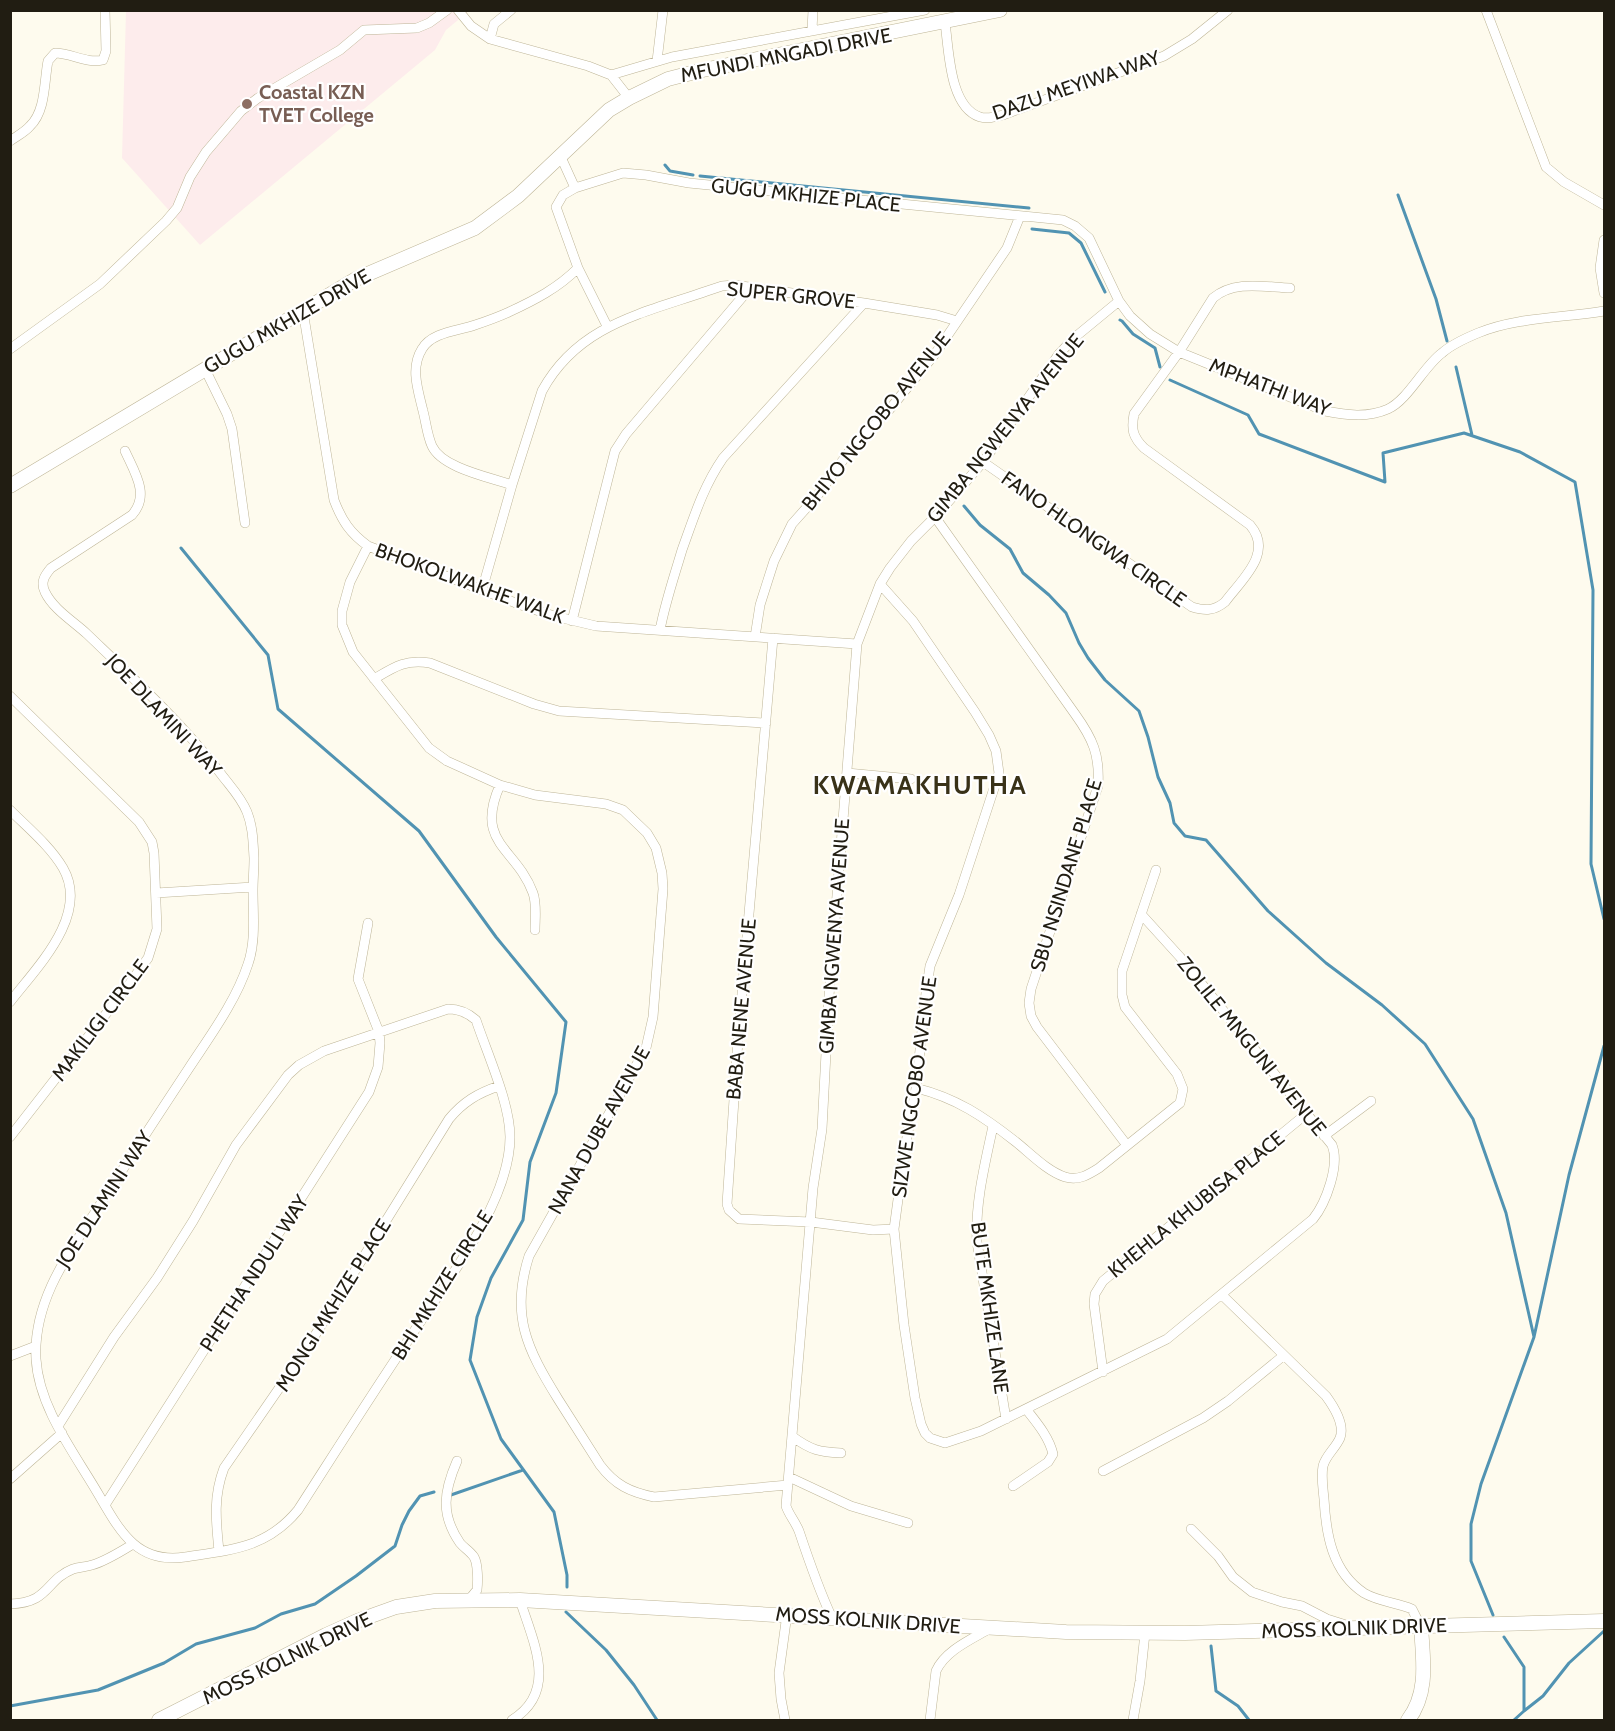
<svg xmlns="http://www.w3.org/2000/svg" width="1615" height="1731" font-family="Cabin,sans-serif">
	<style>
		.education { fill: #fdecec }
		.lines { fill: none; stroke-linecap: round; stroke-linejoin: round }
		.stream { stroke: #5193b2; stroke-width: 3 }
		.street-casing { stroke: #beb597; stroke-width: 10 }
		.secondary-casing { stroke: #beb597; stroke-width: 15 }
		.street { stroke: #fff; stroke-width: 9 }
		.secondary { stroke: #fff; stroke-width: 14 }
		.education-dot { fill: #8d6e63; stroke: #fff; stroke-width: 2 }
		.labels { text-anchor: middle; stroke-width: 4.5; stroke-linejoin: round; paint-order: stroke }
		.street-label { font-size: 20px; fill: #211d12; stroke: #fff }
		.education-label { font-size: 20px; font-weight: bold; fill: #785e54; stroke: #fff; text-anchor: start }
		.district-label { font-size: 26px; font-weight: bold; letter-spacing: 1.5px; fill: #393218; stroke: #fff }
	</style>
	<rect width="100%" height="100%" fill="#fefbee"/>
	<!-- education -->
	<path class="education" d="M126 11H469L446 30 435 50 200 245 122 158Z"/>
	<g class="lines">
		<!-- stream -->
		<path class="stream" d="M665 165 670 171 693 175
			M700 176 1029 208
			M1398 195 1436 299 1447 341
			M1032 229 1069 233 1081 243 1105 292
			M1120 320 1122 321 1133 334 1155 348 1160 367
			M1456 367 1472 435
			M1170 380 1248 415 1259 434 1385 482 1383 453 1464 433 1520 452 1575 482 1593 590 1591 864 1604 919
			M964 506 980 525 1010 549 1023 573 1049 595 1066 613 1079 643 1088 658 1105 680 1139 711 1148 737 1158 777 1170 803 1174 823 1185 836 1206 840 1268 911 1326 963 1382 1005 1425 1044 1473 1119 1506 1213 1534 1337
			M181 548 268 655 278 709 419 831 496 937 566 1022 556 1093 530 1162 523 1220 491 1278 477 1317 470 1360 501 1439 554 1512 567 1575V1587
			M448 1496 523 1470
			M566 1612 606 1650 634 1685 657 1720
			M1493 1615 1471 1561V1524L1481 1484 1534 1337 1569 1175 1604 1046
			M1504 1637 1524 1667V1711L1514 1720
			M1211 1646 1216 1691 1238 1706 1249 1720
			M10 1706 98 1690 164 1663 196 1644 255 1628 281 1614 315 1604 356 1576 395 1546 402 1525 409 1511 420 1496 434 1492
			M1524 1711 1543 1696 1569 1663 1604 1631"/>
		<!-- street casing -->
		<g class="street-casing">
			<path id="street" d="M458 10 471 26 490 39 588 66 611 75 629 98
				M1486 10 1546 167 1564 182 1604 205
				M945 23C949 49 949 107 980 117 987 119 995 117 1003 115L1164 56 1192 39 1228 10
				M812 30 813 10
				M490 39 494 24 511 10
				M657 61 663 10
				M611 75 672 57 925 10
				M10 141C17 136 25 132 30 126 46 111 44 81 48 61L55 53C71 53 87 64 103 60L106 51 105 10
				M560 155 575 188
				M1604 240 1600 268 1604 293
				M303 311 334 500C342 521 350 533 368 546L521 605 554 616 596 626 857 644
				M607 326 578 268 556 207 563 195 575 188 623 173 646 175 689 183 1063 220 1075 226 1089 238 1119 301 1130 316 1150 334 1179 352 1325 411C1346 415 1368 418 1388 409 1408 400 1424 366 1442 353 1452 344 1466 338 1478 333 1517 317 1563 318 1604 311
				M10 349 100 284 166 221 177 208 190 177 206 152 241 111 258 98 340 50 364 30 417 28 429 23 447 10
				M205 369 227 414 232 429 245 523
				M983 462 1192 607C1205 611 1214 611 1225 602 1242 579 1274 553 1250 525L1144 448C1133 437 1131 430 1134 414L1179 352 1213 298C1234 280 1264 287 1290 288
				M512 485C489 477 442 468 432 446 427 435 426 422 423 411 418 390 410 368 422 349 432 332 458 331 475 325 487 321 498 317 509 312 535 300 558 288 578 268
				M935 517 1075 714C1093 739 1100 755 1098 786L1031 989 1029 1003 1031 1016 1037 1027 1126 1144
				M368 546 350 582 342 611V625L353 652 429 748 447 761 500 785 535 795 606 804 623 810 647 833 656 848 662 873 663 889 653 1017 646 1048 529 1256C510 1315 527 1349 558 1399 572 1421 586 1443 600 1465 615 1485 630 1492 654 1497L788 1485
				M880 584 913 621 975 712 989 735 996 751 999 773 959 895 930 966 926 993 916 1088 905 1148 894 1229 904 1325 915 1398 921 1424 925 1433 930 1438 945 1443 981 1431 1167 1339 1313 1219C1326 1203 1340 1165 1332 1145L1180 957 1141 914
				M482 590 512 485 542 391C578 325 641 314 707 291L722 286 734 285 864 303 937 315 957 321
				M572 621 615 451 626 434 750 288
				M660 630C665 603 674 577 682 550 694 517 703 487 723 458L864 303
				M755 637 760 605 774 561 792 524 817 496 851 449 889 410 935 354 1007 248 1020 216
				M773 638 738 1040 727 1204 729 1210 739 1219 811 1222 873 1230 894 1229
				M374 679C394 667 405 659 430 663L534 704 559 711 766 723
				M10 696 139 822 152 842 154 853 157 929 148 958 130 983 10 1137
				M847 773 911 779
				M500 785C474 844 516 847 533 893 537 904 535 918 535 930
				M10 810C28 828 50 846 63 868 90 915 37 967 10 1002
				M156 893 253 887
				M916 1088C956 1098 983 1116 1016 1142 1031 1154 1047 1171 1065 1177 1078 1181 1088 1175 1099 1168L1180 1103 1183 1089 1177 1074 1125 1007 1122 995V971L1156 870
				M993 1126C985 1164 975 1202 977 1242L1006 1419
				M1324 1136 1371 1101
				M1222 1295 1326 1396C1334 1407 1345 1425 1340 1438 1335 1449 1326 1455 1323 1466 1321 1477 1323 1488 1324 1499 1326 1534 1332 1572 1364 1593 1379 1602 1396 1602 1412 1609L1421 1627
				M10 1356 36 1346
				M1103 1372 1094 1304 1095 1294 1103 1281 1306 1114
				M58 1426 114 1337 157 1278 193 1221 236 1145 288 1075 299 1065 324 1051 448 1009C459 1009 467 1012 476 1020 487 1053 510 1103 510 1137 510 1204 442 1287 407 1342 370 1397 334 1454 298 1510 267 1548 231 1550 185 1557 138 1564 121 1533 100 1497 76 1455 39 1409 36 1359 33 1301 68 1254 98 1208 128 1161 158 1115 189 1068 210 1036 236 1001 248 964 256 941 253 915 253 891 253 880 254 869 254 858 253 842 253 827 247 812 241 797 230 786 221 774 182 723 133 678 87 634 73 621 53 609 45 592 40 582 45 575 51 568L132 515C150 495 135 473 125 451
				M793 1437C811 1450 819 1452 841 1453
				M457 1461C444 1491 440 1514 460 1543 464 1548 470 1551 474 1557 478 1564 478 1581 477 1590L468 1601
				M1103 1471 1203 1418 1228 1401 1283 1356
				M789 1477 851 1506 908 1523
				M10 1479 62 1433
				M1013 1486 1048 1462 1053 1454C1049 1437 1037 1423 1026 1409
				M105 1505 369 1092 378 1067 380 1043 379 1032 358 979 368 923
				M1191 1529 1218 1556 1233 1577 1252 1592 1282 1602 1302 1606 1327 1619 1346 1625
				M219 1551C216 1521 213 1497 224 1468L309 1345 449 1119C463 1102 478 1093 499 1086
				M10 1604C50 1603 45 1580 73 1569 79 1567 86 1567 92 1565 106 1561 120 1552 133 1544
				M832 1618C819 1590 809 1561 799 1531 795 1521 789 1515 786 1506L813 1188 822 1129 829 996 857 644 880 584 890 568 911 541 935 517 983 462 1059 354 1074 338 1119 301
				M512 1720C559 1691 533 1642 520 1600
				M785 1720 781 1699 779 1673 787 1614
				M930 1720 936 1671C945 1651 970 1640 989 1629
				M1133 1720 1140 1681 1145 1633"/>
		</g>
		<!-- secondary casing -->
		<g class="secondary-casing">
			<path id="secondary" d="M10 486 356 279 475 228 518 196 609 110 629 98 668 79 703 70 1000 10
				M159 1720 326 1635 357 1621 396 1607 435 1601 520 1600 1066 1632 1185 1633 1604 1621
				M1408 1720C1429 1693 1423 1659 1421 1627"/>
		</g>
		<!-- street -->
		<use href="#street" class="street"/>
		<!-- secondary -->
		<use href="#secondary" class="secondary"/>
	</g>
	<!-- markers -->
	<circle class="education-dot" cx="247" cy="104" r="6"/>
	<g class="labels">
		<!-- street labels -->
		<g class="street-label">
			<text transform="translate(786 55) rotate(-11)" y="7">MFUNDI MNGADI DRIVE</text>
			<text transform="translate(1076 85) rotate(-19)" y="7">DAZU MEYIWA WAY</text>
			<text transform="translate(806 195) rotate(6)" y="7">GUGU MKHIZE PLACE</text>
			<text transform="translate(791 295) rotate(6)" y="7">SUPER GROVE</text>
			<text transform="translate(287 321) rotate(-30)" y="7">GUGU MKHIZE DRIVE</text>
			<text transform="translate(1270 387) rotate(21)" y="7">MPHATHI WAY</text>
			<text transform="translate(876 421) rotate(-51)" y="7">BHIYO NGCOBO AVENUE</text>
			<text transform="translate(1005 428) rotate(-51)" y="7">GIMBA NGWENYA AVENUE</text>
			<text transform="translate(1094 539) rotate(35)" y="7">FANO HLONGWA CIRCLE</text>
			<text transform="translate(470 583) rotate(20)" y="7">BHOKOLWAKHE WALK</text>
			<text transform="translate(164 715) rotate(47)" y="7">JOE DLAMINI WAY</text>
			<text transform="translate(1066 875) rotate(-73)" y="7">SBU NSINDANE PLACE</text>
			<text transform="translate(834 936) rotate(-86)" y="7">GIMBA NGWENYA AVENUE</text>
			<text transform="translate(741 1009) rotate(-85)" y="7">BABA NENE AVENUE</text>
			<text transform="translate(100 1020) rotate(-53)" y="7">MAKILIGI CIRCLE</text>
			<text transform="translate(1252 1046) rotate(51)" y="7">ZOLILE MNGUNI AVENUE</text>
			<text transform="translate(914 1087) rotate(-82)" y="7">SIZWE NGCOBO AVENUE</text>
			<text transform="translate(599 1130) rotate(-61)" y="7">NANA DUBE AVENUE</text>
			<text transform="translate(104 1199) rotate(-57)" y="7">JOE DLAMINI WAY</text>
			<text transform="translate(1196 1204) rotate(-39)" y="7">KHEHLA KHUBISA PLACE</text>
			<text transform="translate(254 1273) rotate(-57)" y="7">PHETHA NDULI WAY</text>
			<text transform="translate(442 1285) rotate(-58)" y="7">BHI MKHIZE CIRCLE</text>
			<text transform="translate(333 1305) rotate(-58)" y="7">MONGI MKHIZE PLACE</text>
			<text transform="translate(990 1308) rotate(82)" y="7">BUTE MKHIZE LANE</text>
			<text transform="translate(868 1620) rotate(4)" y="7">MOSS KOLNIK DRIVE</text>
			<text transform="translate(1354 1628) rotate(-2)" y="7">MOSS KOLNIK DRIVE</text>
			<text transform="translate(287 1658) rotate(-26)" y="7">MOSS KOLNIK DRIVE</text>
		</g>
		<!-- education labels -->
		<g class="education-label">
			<text x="259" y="99">Coastal KZN<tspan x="259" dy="23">TVET College</tspan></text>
		</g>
		<!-- district labels -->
		<g class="district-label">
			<text x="920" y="794">KWAMAKHUTHA</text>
		</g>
	</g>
	<!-- border -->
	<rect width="1615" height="1731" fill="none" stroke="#211d12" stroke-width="24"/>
</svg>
